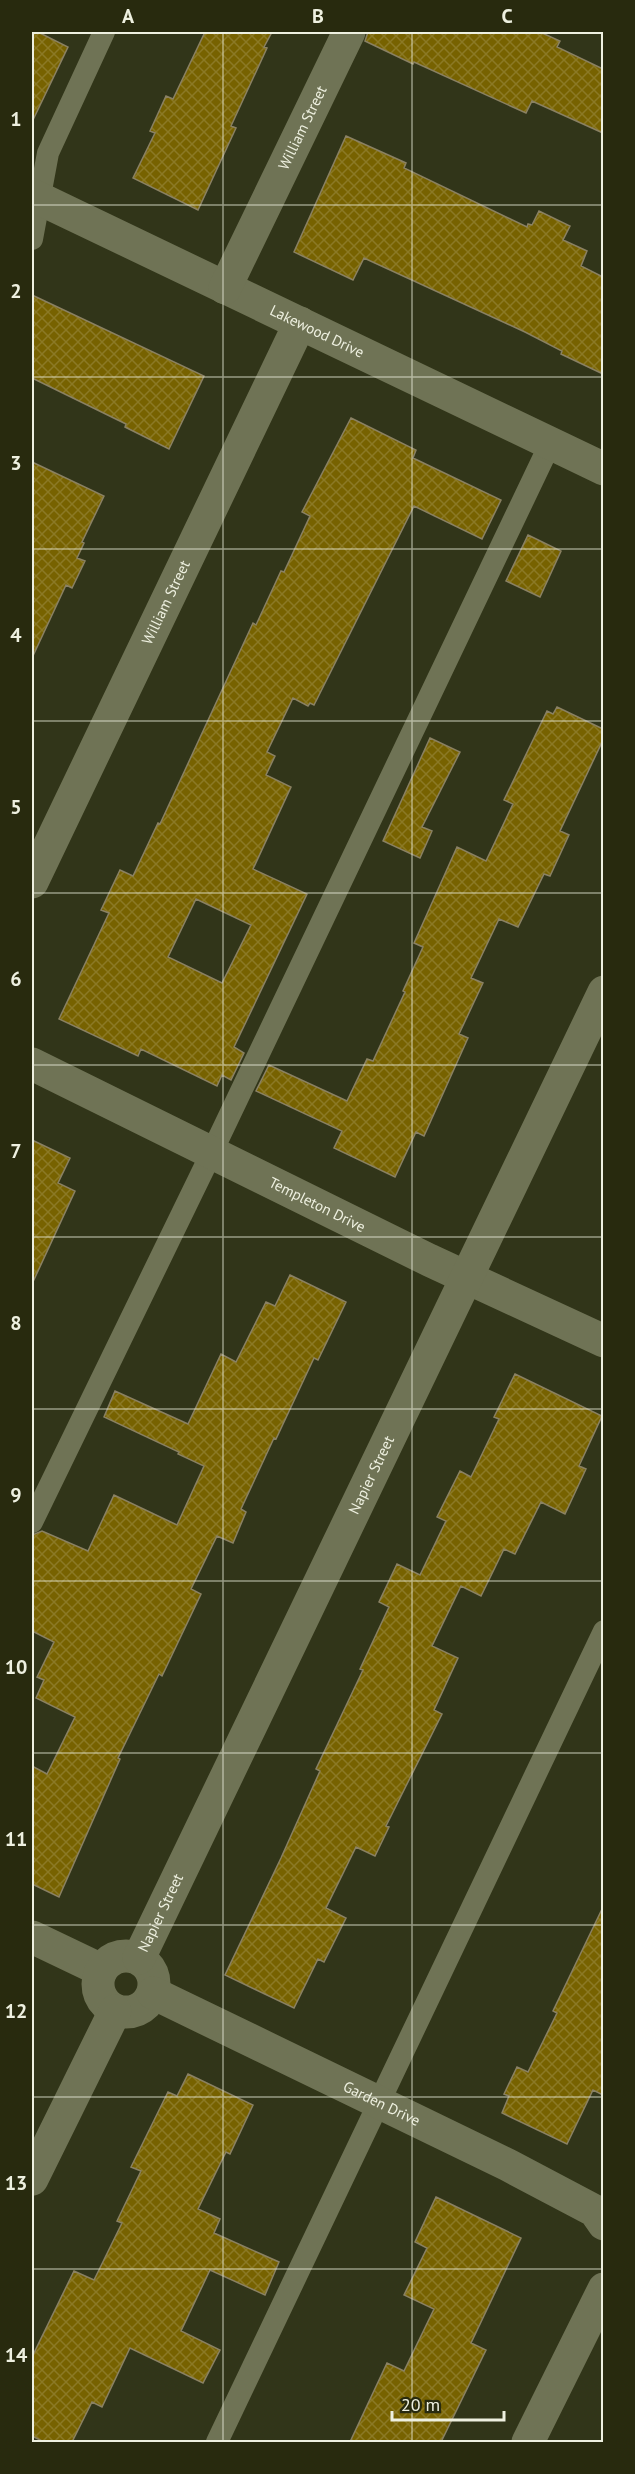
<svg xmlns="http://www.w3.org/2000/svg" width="635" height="2474" font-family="'PT Sans',sans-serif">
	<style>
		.building { fill: url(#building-cross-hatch); stroke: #8a8163; stroke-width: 1.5; fill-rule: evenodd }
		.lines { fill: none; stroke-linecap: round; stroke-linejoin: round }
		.service { stroke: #6f7355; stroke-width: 22 }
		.minor { stroke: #6f7355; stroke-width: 33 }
		.grid { fill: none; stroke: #eef0e0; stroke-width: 1.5; stroke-opacity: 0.55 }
		.labels { text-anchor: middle; stroke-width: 5; stroke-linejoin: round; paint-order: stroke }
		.street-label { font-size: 15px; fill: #eef0e0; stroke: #282a0e }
		.neatline { fill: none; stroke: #eef0e0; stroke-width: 2 }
		.grid-label { font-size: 20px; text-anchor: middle; font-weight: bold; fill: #eef0e0 }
	</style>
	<defs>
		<pattern id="building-cross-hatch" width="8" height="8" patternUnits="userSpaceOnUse" patternTransform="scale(1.5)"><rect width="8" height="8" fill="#776200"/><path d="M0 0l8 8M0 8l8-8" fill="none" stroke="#8b7925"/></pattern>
	</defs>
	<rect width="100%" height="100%" fill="#313519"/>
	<!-- building -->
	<path class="building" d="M32 32H38L68 47 32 122Z
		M205 32H272L264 47 267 48 231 126 236 128 198 210 133 178 155 133 150 131 166 96 173 99Z
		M368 32H540L560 41 557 47 603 69V133L532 101 526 113 414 62 413 64 365 41Z
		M346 136 406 163 404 168 527 227 528 224 532 225 539 211 570 226 563 240 587 251 581 266 603 277V374L561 354 562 351 525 332 364 258 353 280 294 252Z
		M32 295 204 376 169 449 125 427 126 424 32 378Z
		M351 418 416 450 413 458 501 500 482 539 414 506 314 705 310 703 308 706 293 698 267 752 275 756 266 775 291 787 253 869 307 894 234 1047 244 1053 231 1080 222 1075 217 1086 141 1049 138 1056 59 1019 109 913 101 910 120 870 133 876 158 823 160 824 253 623 256 625 281 571 284 572 310 516 302 512ZM196 899 251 925 222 983 168 957Z
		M32 462 104 496 82 542 84 543 77 558 85 561 72 588 66 585 32 658Z
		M528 535 561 551 540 597 506 581Z
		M557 707 603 729V740L560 831 569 835 550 876 544 874 518 927 499 919 471 978 483 983 459 1034 468 1038 424 1136 416 1132 395 1177 334 1148 342 1131 256 1091 269 1065 347 1101 367 1059 373 1061 405 992 403 991 423 947 414 943 457 847 486 861 513 804 504 800 547 711 553 714Z
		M430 738 460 752 422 827 432 831 420 858 383 841Z
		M32 1140 70 1158 58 1183 75 1191 32 1284Z
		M290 1275 346 1302 318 1360 314 1358 276 1439 274 1438 241 1509 246 1512 233 1543 217 1536 191 1589 201 1594 162 1676 159 1674 118 1758 120 1759 59 1897 32 1884V1766L47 1774 75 1717 36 1698 44 1680 37 1677 54 1642 32 1631V1535L42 1531 88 1551 114 1495 177 1525 204 1466 178 1454 179 1452 104 1417 115 1391 188 1424 221 1354 236 1362 266 1302 275 1306Z
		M515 1374 602 1416 579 1466 586 1469 565 1514 541 1502 515 1554 504 1549 481 1596 461 1586 432 1646 458 1658 434 1710 442 1714 386 1826 389 1827 375 1856 356 1847 326 1908 346 1918 324 1962 318 1959 294 2008 225 1975 281 1858 320 1771 316 1769 363 1670 360 1669 389 1607 379 1602 397 1564 420 1575 446 1521 437 1517 460 1471 471 1477 499 1419 494 1417Z
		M603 1907V2095L593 2090 567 2144 502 2113 509 2096 504 2094 517 2067 528 2072 557 2013 553 2011Z
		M188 2074 253 2105 230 2154 226 2152 198 2209 220 2219 214 2233 279 2262 265 2295 210 2270 181 2331 220 2350 203 2383 130 2348 102 2407 92 2402 72 2442H44L32 2436V2357L74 2271 94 2280 122 2223 117 2221 141 2171 131 2167 168 2092 177 2096Z
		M436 2197 521 2238 471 2343 486 2350 441 2442H350L387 2363 404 2371 434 2309 404 2295 427 2248 415 2242Z"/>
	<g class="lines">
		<!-- service -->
		<path class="service" d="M32 239 48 153 104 32
			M32 1522 211 1154 550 444
			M217 2442 604 1631"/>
		<!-- minor -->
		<g class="minor">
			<path id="s1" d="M32 195 604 469"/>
			<path id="s2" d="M225 288 349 32"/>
			<path id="s3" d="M32 882 300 323"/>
			<path id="s4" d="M32 1064 429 1260 604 1341"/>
			<path d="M32 1937 101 1970"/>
			<circle cx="126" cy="1984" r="28"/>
			<path id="s5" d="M139 1958 604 992"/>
			<path id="s6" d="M153 1993 508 2165 595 2211 604 2224"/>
			<path d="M32 2179 115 2011"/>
			<path d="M528 2442 604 2289"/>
		</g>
	</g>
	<!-- grid -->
	<path class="grid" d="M223 32V2442M412 32V2442M32 205H604M32 377H604M32 549H604M32 721H604M32 893H604M32 1065H604M32 1237H604M32 1409H604M32 1581H604M32 1753H604M32 1925H604M32 2097H604M32 2269H604"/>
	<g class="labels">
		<!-- street labels -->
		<g class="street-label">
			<text dy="5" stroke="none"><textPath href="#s2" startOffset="178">William Street</textPath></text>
			<text dy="5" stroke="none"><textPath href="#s1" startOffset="316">Lakewood Drive</textPath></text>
			<text dy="5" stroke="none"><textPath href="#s3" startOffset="310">William Street</textPath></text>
			<text dy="5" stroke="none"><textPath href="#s4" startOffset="318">Templeton Drive</textPath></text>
			<text dy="5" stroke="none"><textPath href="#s5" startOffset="536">Napier Street</textPath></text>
			<text dy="5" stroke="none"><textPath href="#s5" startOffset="50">Napier Street</textPath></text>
			<text dy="5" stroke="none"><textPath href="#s6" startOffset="254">Garden Drive</textPath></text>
		</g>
	</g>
	<!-- border -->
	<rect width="635" height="2474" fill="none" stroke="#282a0e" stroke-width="66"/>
	<!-- scale -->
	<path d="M392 2411v9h112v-9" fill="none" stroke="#eef0e0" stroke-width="3"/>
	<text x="401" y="2411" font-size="18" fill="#eef0e0" stroke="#282a0e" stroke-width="4.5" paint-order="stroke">20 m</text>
	<rect x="33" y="33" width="569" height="2408" class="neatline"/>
	<g class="grid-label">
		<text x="128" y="23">A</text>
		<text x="318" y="23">B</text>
		<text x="507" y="23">C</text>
		<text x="16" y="126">1</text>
		<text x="16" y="298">2</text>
		<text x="16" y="470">3</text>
		<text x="16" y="642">4</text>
		<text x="16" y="814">5</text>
		<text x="16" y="986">6</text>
		<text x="16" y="1158">7</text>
		<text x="16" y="1330">8</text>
		<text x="16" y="1502">9</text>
		<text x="16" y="1674">10</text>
		<text x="16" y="1846">11</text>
		<text x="16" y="2018">12</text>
		<text x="16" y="2190">13</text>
		<text x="16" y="2362">14</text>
	</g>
</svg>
